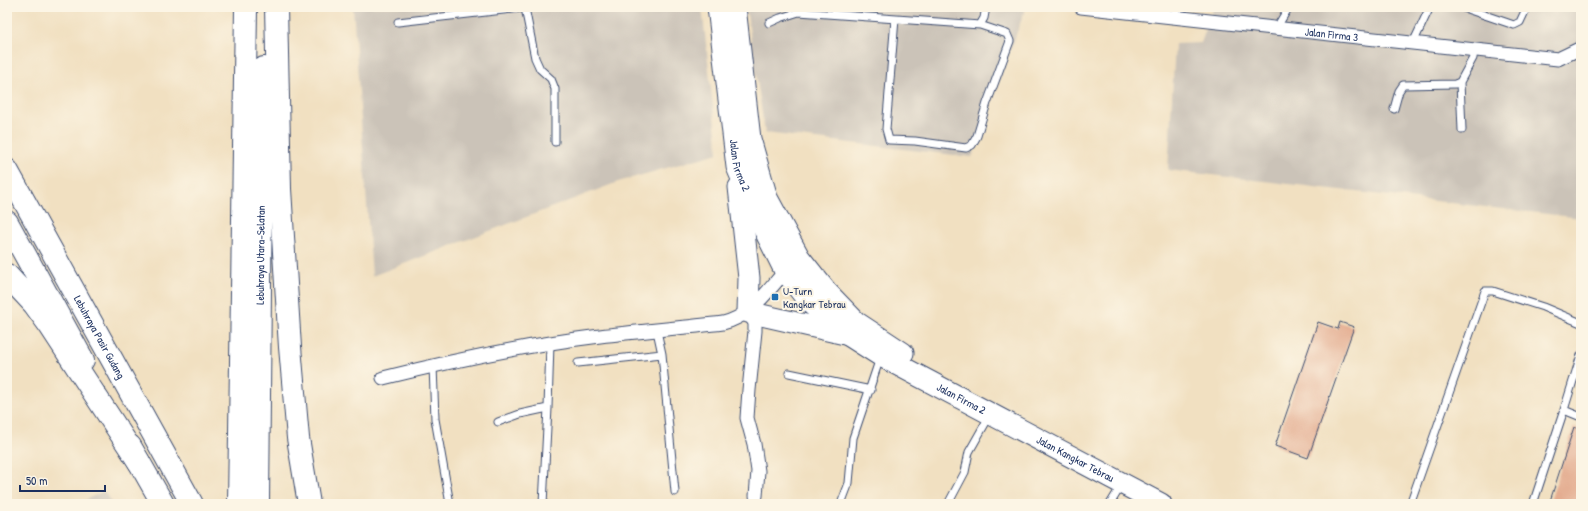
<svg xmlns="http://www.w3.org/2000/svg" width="1588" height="511" font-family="'Patrick Hand',sans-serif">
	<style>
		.industrial { fill: #cbc3b8 }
		.building { fill: #e4ad91 }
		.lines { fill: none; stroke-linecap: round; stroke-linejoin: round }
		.service-casing { stroke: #3b4a6d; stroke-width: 9 }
		.minor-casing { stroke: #3b4a6d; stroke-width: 15 }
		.primary-casing { stroke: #3b4a6d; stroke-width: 23 }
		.trunk-casing { stroke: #3b4a6d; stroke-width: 24 }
		.motorway-casing { stroke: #3b4a6d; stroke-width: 24 }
		.service { stroke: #fff; stroke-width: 7 }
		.minor { stroke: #fff; stroke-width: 13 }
		.primary { stroke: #fff; stroke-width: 21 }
		.trunk { stroke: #fff; stroke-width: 22 }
		.motorway { stroke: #fff; stroke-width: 22 }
		.poi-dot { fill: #1f6fb2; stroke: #fcf5e5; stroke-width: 1.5 }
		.labels { text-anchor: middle; stroke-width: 4; stroke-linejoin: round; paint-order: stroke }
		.street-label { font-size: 11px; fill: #1b2f5e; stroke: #fcf5e5 }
		.poi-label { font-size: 11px; fill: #1b2f5e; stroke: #fcf5e5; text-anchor: start }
	</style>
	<rect width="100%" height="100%" fill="#fcf5e5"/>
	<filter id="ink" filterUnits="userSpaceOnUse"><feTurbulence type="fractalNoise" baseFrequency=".025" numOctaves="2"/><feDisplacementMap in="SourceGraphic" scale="8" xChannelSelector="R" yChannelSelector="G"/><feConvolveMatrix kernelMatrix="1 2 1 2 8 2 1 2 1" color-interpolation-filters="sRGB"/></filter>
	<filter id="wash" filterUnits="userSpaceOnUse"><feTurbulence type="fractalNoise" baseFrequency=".012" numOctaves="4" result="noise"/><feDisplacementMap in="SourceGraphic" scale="16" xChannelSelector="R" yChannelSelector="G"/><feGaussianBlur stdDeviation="0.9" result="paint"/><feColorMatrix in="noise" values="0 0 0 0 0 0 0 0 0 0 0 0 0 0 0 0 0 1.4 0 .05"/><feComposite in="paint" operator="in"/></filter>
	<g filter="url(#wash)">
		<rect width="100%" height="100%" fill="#f1e0c1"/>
		<!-- industrial -->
		<path class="industrial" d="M353 7H702L718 153 618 182 372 276Z
			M746 7H1026L972 157 765 133Z
			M1214 7H1581V218L1168 170 1175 44 1201 43Z
			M104 491 112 504H77Z"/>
		<g id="blocks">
			<!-- building -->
			<path class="building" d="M1318 322 1338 329 1340 322 1354 327 1308 458 1275 446Z
				M1574 427 1581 430V504H1549Z"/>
		</g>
	</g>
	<g filter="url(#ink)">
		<use href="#blocks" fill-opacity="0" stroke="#3b4a6d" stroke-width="1"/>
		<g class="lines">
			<!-- service casing -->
			<g class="service-casing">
				<path id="service" d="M1461 7 1514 25 1520 22 1527 7
					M525 8 535 58 540 69 551 79 555 89V142
					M895 19 886 129 889 140 915 141 966 148 972 145 977 136 987 103 1010 41 1007 34 980 25
					M398 22 531 7
					M769 23 780 18 799 12 980 25 984 18 986 7
					M1277 27 1289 7
					M1413 43 1430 7
					M1460 82 1462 130
					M1394 109 1399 91 1403 85 1455 84 1460 82 1473 58 1474 50
					M657 331 662 354 675 492
					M1581 355 1564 410 1581 417
					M578 363 662 354
					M433 366 435 419 450 504
					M789 373 871 390
					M498 422 520 414 548 408
					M543 504 548 408 550 344
					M841 504 849 483 853 438 880 358
					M948 504 965 472 969 452 990 415
					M1110 504 1121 486
					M1410 504 1485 291H1493L1543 307 1581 323
					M1533 504 1564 410"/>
			</g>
			<!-- minor casing -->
			<g class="minor-casing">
				<g id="minor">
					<path id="s1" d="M1081 7 1558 59 1581 48"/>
					<path d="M748 312 755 323V331L749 390 747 418 754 444 758 471 756 496"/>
					<path d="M383 378C454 360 527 345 600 336 641 331 682 328 723 323 753 316 769 288 789 267"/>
				</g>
			</g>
			<!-- primary casing -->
			<g class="primary-casing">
				<g id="primary">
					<path id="s2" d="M718 7 737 167 761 223 785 271 809 302 848 335 881 356 1161 504"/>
					<path d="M735 7 750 139 767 198 799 257 826 291 856 322 903 353"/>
					<path d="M739 187 749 278 748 312 845 334"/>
				</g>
			</g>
			<!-- trunk casing -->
			<g class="trunk-casing">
				<g id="trunk">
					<path id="s3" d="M7 170 192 504"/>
					<path d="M7 222 83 360"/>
					<path d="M130 446 163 504"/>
				</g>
			</g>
			<!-- motorway casing -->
			<g class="motorway-casing">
				<g id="motorway">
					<path d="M276 7 280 189 290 347 298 438 309 504"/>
					<path d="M7 275 34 304 50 326 139 462"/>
					<path d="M239 504 246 7"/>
					<path id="s4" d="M258 504 261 179 264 68"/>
				</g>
			</g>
			<!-- service -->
			<use href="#service" class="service"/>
			<!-- minor -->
			<use href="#minor" class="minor"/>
			<!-- primary -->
			<use href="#primary" class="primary"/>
			<!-- trunk -->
			<use href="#trunk" class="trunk"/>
			<!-- motorway -->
			<use href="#motorway" class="motorway"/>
		</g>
	</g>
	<!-- markers -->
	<rect class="poi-dot" x="771" y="293" width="8" height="8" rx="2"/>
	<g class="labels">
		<!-- street labels -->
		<g class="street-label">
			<text dy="4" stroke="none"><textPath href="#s1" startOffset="252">Jalan Firma 3</textPath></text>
			<text dy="4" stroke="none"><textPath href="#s2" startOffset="160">Jalan Firma 2</textPath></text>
			<text dy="4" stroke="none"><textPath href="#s4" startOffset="249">Lebuhraya Utara–Selatan</textPath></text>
			<text dy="4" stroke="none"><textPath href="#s3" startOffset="191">Lebuhraya Pasir Gudang</textPath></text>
			<text dy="4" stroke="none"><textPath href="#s2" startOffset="496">Jalan Firma 2</textPath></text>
			<text dy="4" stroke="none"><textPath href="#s2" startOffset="625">Jalan Kangkar Tebrau</textPath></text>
		</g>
		<!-- poi labels -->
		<g class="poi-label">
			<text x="783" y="295">U-Turn<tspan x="783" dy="13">Kangkar Tebrau</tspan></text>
		</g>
	</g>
	<!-- margin -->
	<rect width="1588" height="511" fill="none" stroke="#fcf5e5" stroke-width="24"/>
	<!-- scale -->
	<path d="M20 485v6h85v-6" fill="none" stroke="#1b2f5e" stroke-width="2"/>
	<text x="26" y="485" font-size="12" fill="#1b2f5e" stroke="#fcf5e5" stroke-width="3" paint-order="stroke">50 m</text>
</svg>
